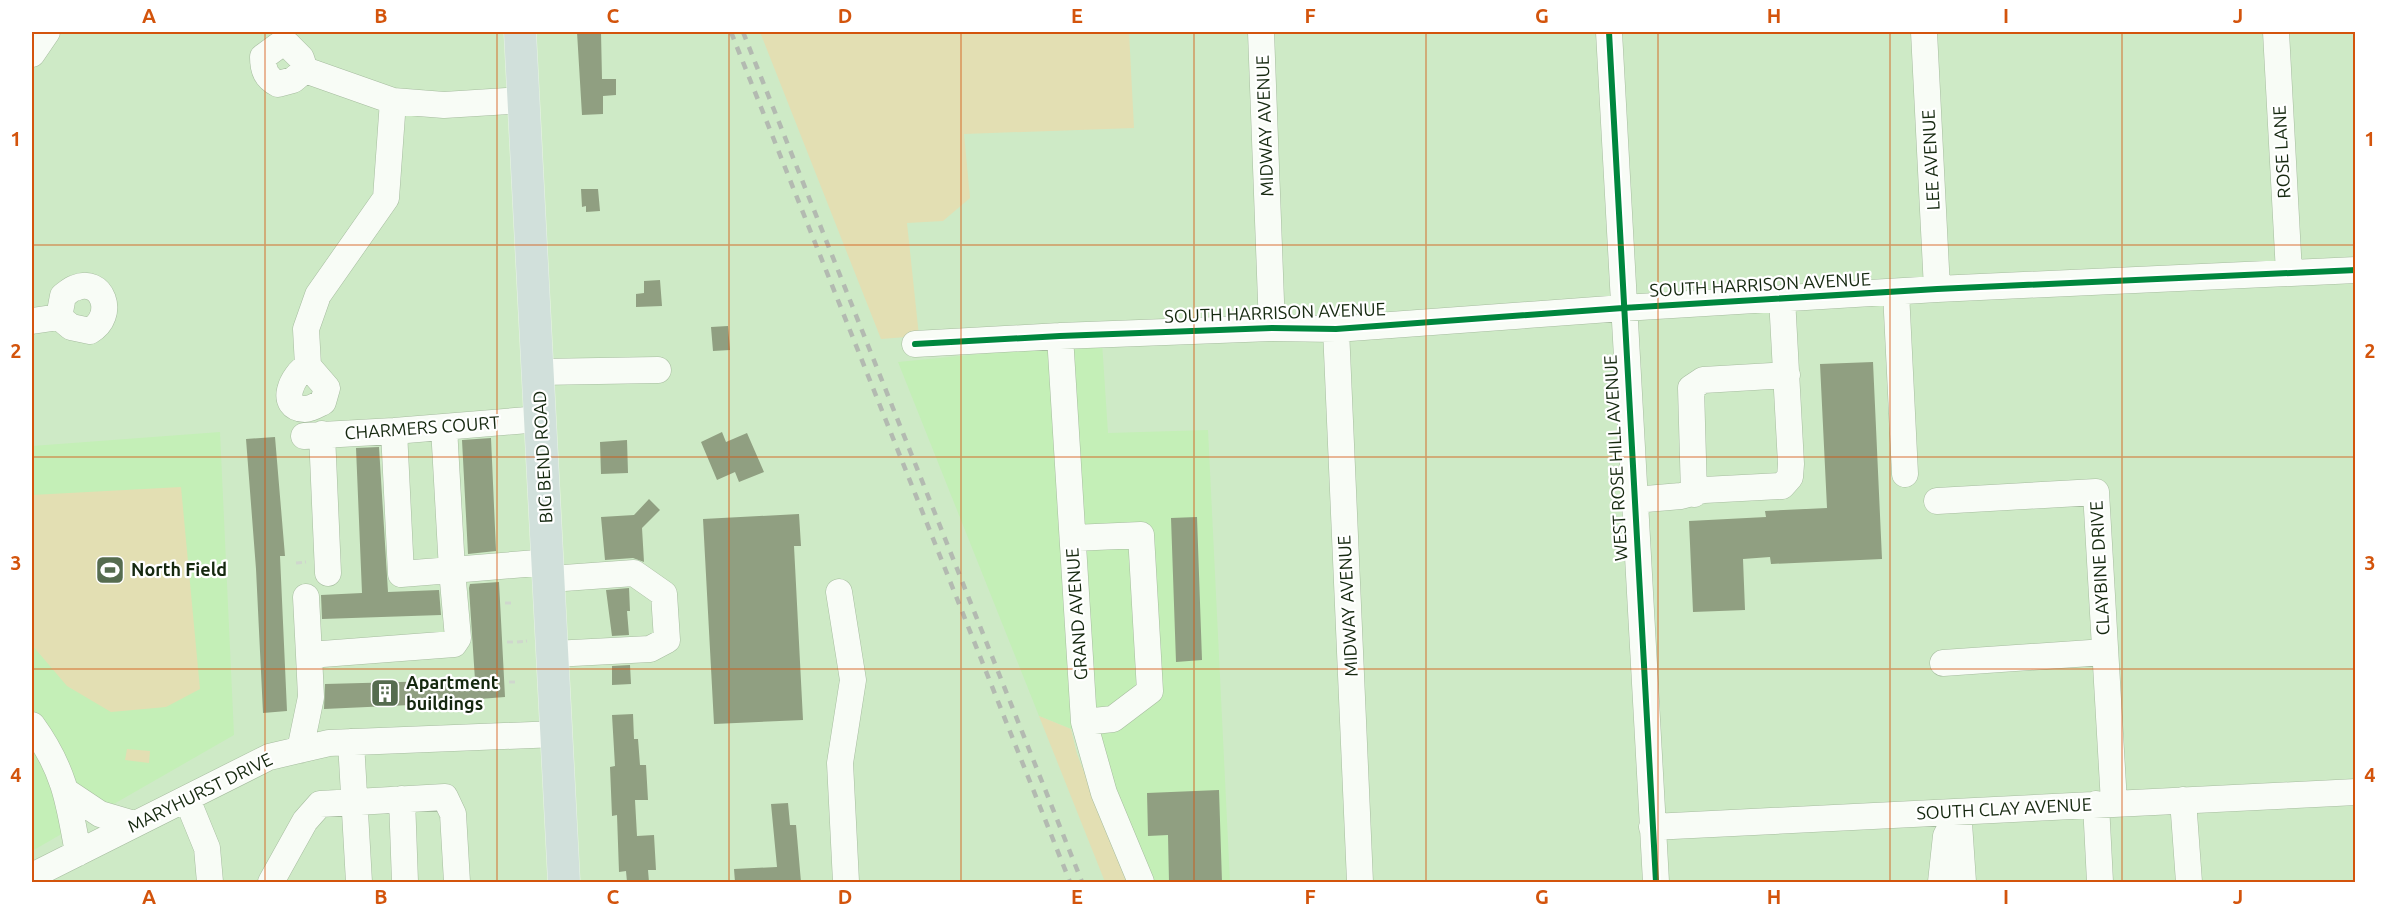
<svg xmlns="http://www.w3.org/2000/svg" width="2387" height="914" font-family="Ubuntu,sans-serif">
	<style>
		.built { fill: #c4efb7 }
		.green { fill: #e3dfb3 }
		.building { fill: #909f81 }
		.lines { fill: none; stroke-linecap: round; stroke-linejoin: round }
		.minor-casing { stroke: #a6bc9f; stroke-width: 27 }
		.major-casing { stroke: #e9f6e5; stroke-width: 33 }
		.path { stroke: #cfd7cd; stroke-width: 3; stroke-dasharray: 6 3; stroke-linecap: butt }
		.minor { stroke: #f8fcf6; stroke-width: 26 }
		.major { stroke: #d1e0db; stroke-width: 32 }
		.rail { stroke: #b3bab1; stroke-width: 4.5; stroke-dasharray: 8 8; stroke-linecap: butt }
		.cycleway-casing { stroke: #fff; stroke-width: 10 }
		.cycleway { stroke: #00873e; stroke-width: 6 }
		.grid { fill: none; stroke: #d3540c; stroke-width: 1.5; stroke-opacity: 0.55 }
		.labels { text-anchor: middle; stroke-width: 4.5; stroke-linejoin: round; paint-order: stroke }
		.street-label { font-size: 18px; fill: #15280f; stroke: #fff }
		.poi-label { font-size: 18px; font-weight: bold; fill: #15280f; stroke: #fff; text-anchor: start }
		.neatline { fill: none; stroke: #d3540c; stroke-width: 2 }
		.grid-label { font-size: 20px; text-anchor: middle; font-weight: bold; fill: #d3540c }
	</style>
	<rect width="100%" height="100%" fill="#ceeac6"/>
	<!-- built -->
	<path class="built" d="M1102 342 1108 433 1208 430 1230 882H1148L1094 728 1071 729 1039 716 898 362Z
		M220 432 234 735 32 851V446Z"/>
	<!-- green -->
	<path class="green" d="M760 32H1129L1134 128 964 134 970 198 943 221 907 223 919 336 881 339Z
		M181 487 200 689 166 707 111 712 67 686 32 645V495Z
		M1039 716 1071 729 1077 754 1128 882H1105Z
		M127 749 150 751 149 763 125 760Z"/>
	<!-- building -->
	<path class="building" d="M577 32H601L602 79H616V95L603 96V114L582 115Z
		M581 189H598L600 211 586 212V206L582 207Z
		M660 280 662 306 636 307V294L644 293V281Z
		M728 326 730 350 713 351 711 327Z
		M1873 362 1882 559 1771 564 1770 557 1743 559 1745 610 1693 612 1689 521 1766 517 1765 511 1827 508 1820 364Z
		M722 432 726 442 747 433 764 472 739 482 735 472 717 480 701 442Z
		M275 437 285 556H280L287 711 263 713 256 569 246 439Z
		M491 438 496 551 468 554 462 440Z
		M627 440 628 473 601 474 600 442Z
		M379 447 388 592 439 590 441 615 322 619 321 595 362 593 356 448Z
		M649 499 660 510 642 528 644 562 633 558 605 560 601 517 634 515Z
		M799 514 801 546H794L803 720 714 724 703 519Z
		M1197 517 1202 660 1176 662 1171 518Z
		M499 582 505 697 454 701V703L324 709 325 684 475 680 469 588 470 584Z
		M629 588 630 611H627L629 635 612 636 606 590Z
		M630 665 631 684 612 685V666Z
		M633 714 634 739H638L640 765H646L648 800H635L637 836 654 835 656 870H648L649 882H627L626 871 619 872 617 815 612 816 610 767 615 766 612 715Z
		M1219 790 1222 882H1169L1168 835 1148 836 1147 793Z
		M788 803 790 825H796L801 882H735L734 869 777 867 771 804Z"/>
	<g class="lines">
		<!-- minor casing -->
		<g class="minor-casing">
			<path id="minor" d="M1261 32 1272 328
				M1609 32 1656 882
				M1924 32 1937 289
				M2276 32 2289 273
				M32 54 47 32
				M305 70 293 80 278 84C266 78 263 70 263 57L278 46 287 44 301 58 305 70 393 101 444 105 524 100
				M1896 292 1905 474
				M32 321 59 317 71 327 90 331C117 315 102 276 75 288 71 289 67 293 63 296L59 317
				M1336 329 1360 882
				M1060 336 1084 722 1104 793 1141 882
				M915 344 1060 336 1272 328 1336 329 1623 308 1937 289 2356 270
				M308 366C292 374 277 408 305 409 311 409 317 405 323 402L327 388 308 366 306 329 318 295 386 198 393 101
				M539 372 658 370
				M394 431 401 574 452 570 444 427
				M322 434 328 573
				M304 436 394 431 540 419
				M1694 494 1691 388 1703 380 1787 375
				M1634 500 1681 496 1704 490 1782 486 1790 477 1791 464 1782 298
				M1937 501 2096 492 2114 803
				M1073 538 1141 535 1150 691 1113 719 1084 722
				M550 579 634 573 664 594 667 640 650 649 553 654
				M839 592 853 680 840 763 846 882
				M306 597 309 655
				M1943 663 2105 652
				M32 725C64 769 69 801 78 853
				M351 742 359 882
				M300 750 311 697 309 655 454 644 458 638 452 570 549 562
				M67 792 100 814 134 824
				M187 799 207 848 210 882
				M402 799 405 882
				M2183 800 2189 882
				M2096 804 2100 882
				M1959 823 1963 882
				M1652 827 2356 792
				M32 876 269 757 329 743 557 734
				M271 882 305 821 320 804 445 797 453 814 457 882
				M1941 882 1946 836 1959 812"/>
		</g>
		<!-- major casing -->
		<g class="major-casing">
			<path id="major" d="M520 32 564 882"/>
		</g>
		<!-- path -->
		<path class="path" d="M296 563 306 562
			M505 603H514
			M507 642H513
			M517 642 527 641
			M509 682H517"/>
		<!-- minor -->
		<use href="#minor" class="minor"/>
		<!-- major -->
		<use href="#major" class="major"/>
		<!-- rail -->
		<path class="rail" d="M731 32 1070 882
			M743 32 1082 882"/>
		<!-- cycleway casing -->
		<g class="cycleway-casing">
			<path id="cycleway" d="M1609 32 1656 882
				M915 344 1060 336 1272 328 1336 329 1623 308 1937 289 2356 270"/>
		</g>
		<!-- cycleway -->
		<use href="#cycleway" class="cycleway"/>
	</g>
	<!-- grid -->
	<path class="grid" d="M265 32V882M497 32V882M729 32V882M961 32V882M1194 32V882M1426 32V882M1658 32V882M1890 32V882M2122 32V882M32 245H2356M32 457H2356M32 669H2356"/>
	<!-- icons -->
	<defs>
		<g id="stadium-square" transform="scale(1.5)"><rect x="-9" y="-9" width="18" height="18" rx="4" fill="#566c4f" stroke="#fff"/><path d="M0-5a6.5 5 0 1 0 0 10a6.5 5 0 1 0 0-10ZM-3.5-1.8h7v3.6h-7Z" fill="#fff"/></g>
		<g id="building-square" transform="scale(1.5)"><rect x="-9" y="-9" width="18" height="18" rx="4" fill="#566c4f" stroke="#fff"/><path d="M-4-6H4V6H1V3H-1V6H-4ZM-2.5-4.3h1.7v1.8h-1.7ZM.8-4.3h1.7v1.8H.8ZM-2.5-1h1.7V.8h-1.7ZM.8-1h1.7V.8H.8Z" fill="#fff"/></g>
	</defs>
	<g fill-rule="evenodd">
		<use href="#stadium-square" x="110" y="570"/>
		<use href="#building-square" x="385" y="693"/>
	</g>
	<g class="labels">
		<!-- street labels -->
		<g class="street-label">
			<text transform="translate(1265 126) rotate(-92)" y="6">MIDWAY AVENUE</text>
			<text transform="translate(2282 152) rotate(-93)" y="6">ROSE LANE</text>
			<text transform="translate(1931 160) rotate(-93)" y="6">LEE AVENUE</text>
			<text transform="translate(1760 285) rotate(-3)" y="6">SOUTH HARRISON AVENUE</text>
			<text transform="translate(1275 313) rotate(-2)" y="6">SOUTH HARRISON AVENUE</text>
			<text transform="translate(422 428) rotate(-4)" y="6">CHARMERS COURT</text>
			<text transform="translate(543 457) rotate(-93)" y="6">BIG BEND ROAD</text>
			<text transform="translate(1616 458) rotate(-93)" y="6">WEST ROSE HILL AVENUE</text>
			<text transform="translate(2100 568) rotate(-93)" y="6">CLAYBINE DRIVE</text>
			<text transform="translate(1348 606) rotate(-93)" y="6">MIDWAY AVENUE</text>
			<text transform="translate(1077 614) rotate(-94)" y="6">GRAND AVENUE</text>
			<text transform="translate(200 793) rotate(-26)" y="6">MARYHURST DRIVE</text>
			<text transform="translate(2004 809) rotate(-3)" y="6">SOUTH CLAY AVENUE</text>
		</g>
		<!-- poi labels -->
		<g class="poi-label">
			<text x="131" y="576">North Field</text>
			<text x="406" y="689">Apartment<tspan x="406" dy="21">buildings</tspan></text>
		</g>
	</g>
	<!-- border -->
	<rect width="2387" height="914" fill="none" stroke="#ffffff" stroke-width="66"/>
	<rect x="33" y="33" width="2321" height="848" class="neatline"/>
	<g class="grid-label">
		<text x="149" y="23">A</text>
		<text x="381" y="23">B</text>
		<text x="613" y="23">C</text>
		<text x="845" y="23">D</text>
		<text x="1077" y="23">E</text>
		<text x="1310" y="23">F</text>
		<text x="1542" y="23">G</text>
		<text x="1774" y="23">H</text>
		<text x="2006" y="23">I</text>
		<text x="2238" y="23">J</text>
		<text x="16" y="146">1</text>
		<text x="2370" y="146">1</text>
		<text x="16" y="358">2</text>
		<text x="2370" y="358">2</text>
		<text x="16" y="570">3</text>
		<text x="2370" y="570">3</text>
		<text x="16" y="782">4</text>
		<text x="2370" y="782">4</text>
		<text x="149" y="904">A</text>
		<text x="381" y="904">B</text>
		<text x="613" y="904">C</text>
		<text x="845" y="904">D</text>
		<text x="1077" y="904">E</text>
		<text x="1310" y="904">F</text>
		<text x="1542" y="904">G</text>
		<text x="1774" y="904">H</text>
		<text x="2006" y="904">I</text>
		<text x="2238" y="904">J</text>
	</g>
</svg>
